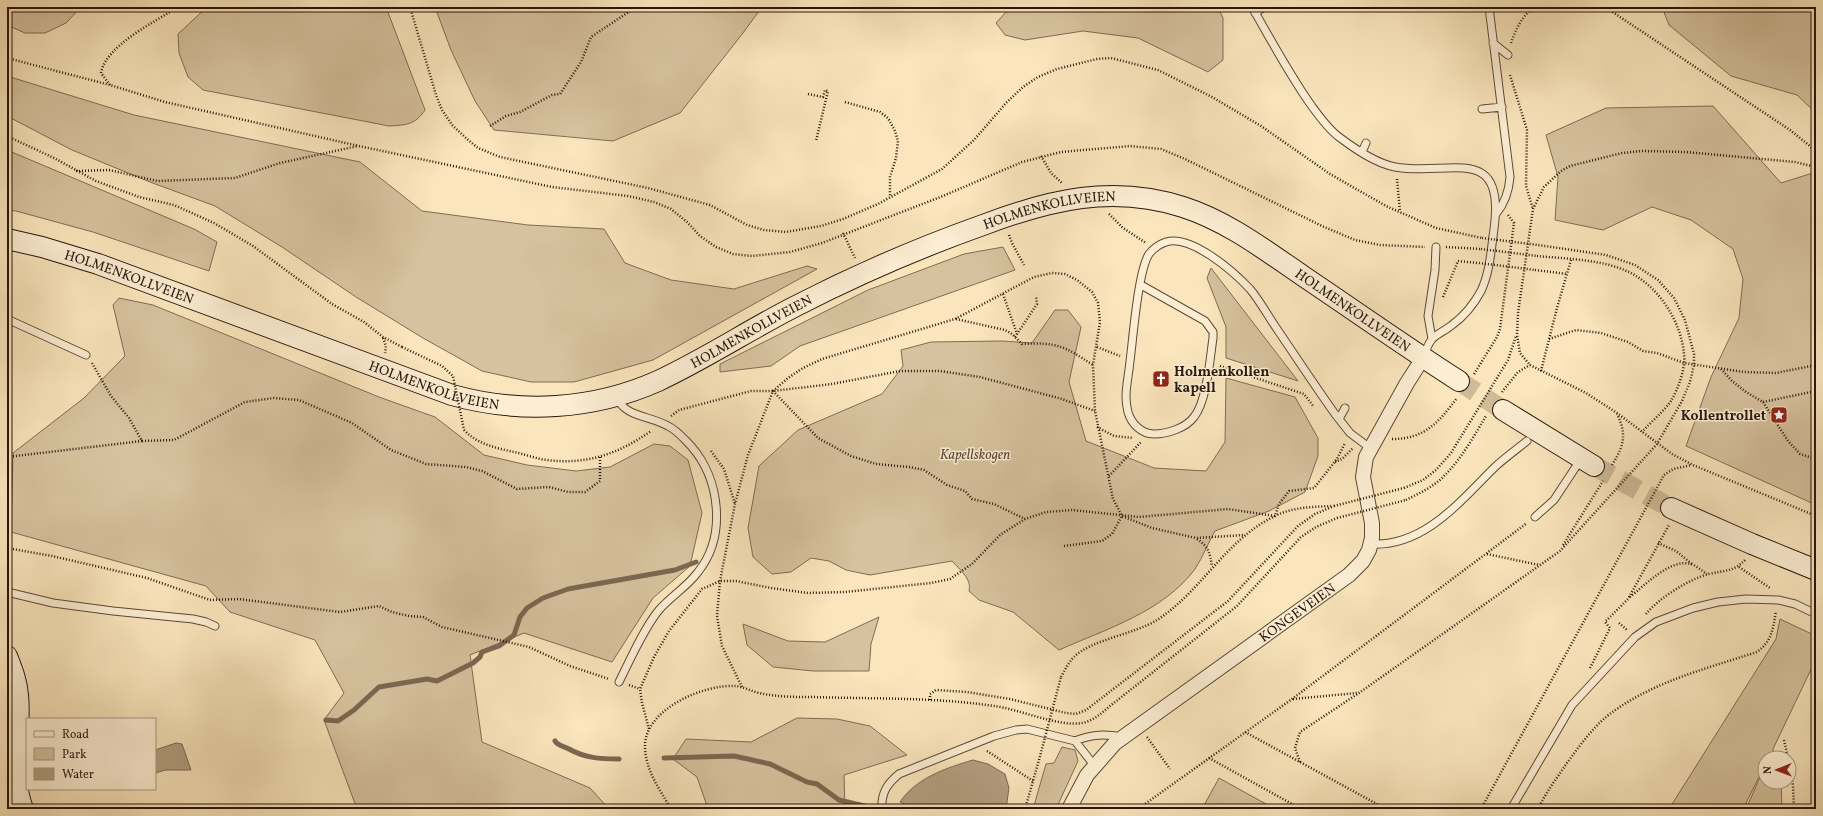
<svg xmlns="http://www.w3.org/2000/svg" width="1823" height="816" font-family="Vollkorn,serif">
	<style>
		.green { fill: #d6c29e; stroke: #806c54 }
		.water { fill: #b39e80; stroke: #7c6751 }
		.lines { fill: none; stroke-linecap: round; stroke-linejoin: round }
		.stream { stroke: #7c6751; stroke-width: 5 }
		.secondary-tunnel { stroke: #d0bb99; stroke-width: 20; stroke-dasharray: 20 10; stroke-linecap: butt }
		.lane-casing { stroke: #5d4937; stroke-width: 9 }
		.street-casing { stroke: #5d4937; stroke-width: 16 }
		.secondary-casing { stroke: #29150b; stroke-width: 22 }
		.path { stroke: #29150b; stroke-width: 2.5; stroke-dasharray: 1 2; stroke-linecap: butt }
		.lane { stroke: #fceed3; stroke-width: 7 }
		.street { stroke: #fceed3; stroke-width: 14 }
		.secondary { stroke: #fceed3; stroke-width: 20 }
		.path-bridge { stroke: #29150b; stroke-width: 2.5; stroke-dasharray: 1 2; stroke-linecap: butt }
		.labels { text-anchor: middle; stroke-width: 3; stroke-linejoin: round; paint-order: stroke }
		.street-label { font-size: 14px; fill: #29150b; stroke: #fceed3 }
		.poi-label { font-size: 14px; font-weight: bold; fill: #29150b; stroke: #fceed3; text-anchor: start }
		.park-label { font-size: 14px; font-style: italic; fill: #5d4937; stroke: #fceed3 }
	</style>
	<rect width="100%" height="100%" fill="#fae5bc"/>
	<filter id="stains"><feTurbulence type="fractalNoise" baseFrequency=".005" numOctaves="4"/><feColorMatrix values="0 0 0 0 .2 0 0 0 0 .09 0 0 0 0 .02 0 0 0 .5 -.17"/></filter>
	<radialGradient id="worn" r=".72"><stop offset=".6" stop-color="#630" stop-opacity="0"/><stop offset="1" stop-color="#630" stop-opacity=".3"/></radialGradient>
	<!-- green -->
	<path class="green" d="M7 7H81L66 23 45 33H25L7 25Z
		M207 7H386L425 110C415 125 406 125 389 126L203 90 188 77 179 53 178 34Z
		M435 7H762L743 33 680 113 613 141 494 130 475 101 451 50Z
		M1024 7H1218L1223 18V60L1208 72 1138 38 1083 31 1025 40 1005 35 996 23 1006 12Z
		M1662 7H1816V113L1797 95 1731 76 1669 25Z
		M7 76 134 115 360 162 422 211 528 225 604 229 625 263 671 280 734 289 807 266 817 269 653 360 574 382H531L482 371 423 338 356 297 282 247 215 206 150 182 72 150 7 116Z
		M1713 106 1781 183 1816 172V505L1686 446 1711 377 1739 318 1743 279 1733 249 1691 220 1652 207 1603 230 1555 220 1558 177 1546 135 1606 108Z
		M7 150 194 229 217 242 209 271 93 232 16 211 7 210Z
		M1003 247 1015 270 800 346 771 366 720 372V364L868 290 964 254Z
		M1211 268 1298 381 1226 358V327L1207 278Z
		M119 298 153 305 379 397 435 417 484 455 527 465 576 471 610 467 654 444 670 446 688 460 702 513 690 566 653 598 612 662 524 633 470 655 482 742 590 788 609 809H357L324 720 344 693 315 640 230 612 206 586 11 532 13 453 84 398 125 356 113 305Z
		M1055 310H1068L1081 327 1069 382 1086 441 1154 468 1206 471 1225 442 1226 378 1295 397 1318 438V456L1305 492 1269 511 1215 531C1208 543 1203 557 1195 569 1163 612 1106 629 1059 650L1013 612 979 600 969 591C972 579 960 570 952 561L870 575 846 570 829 561 811 558 791 572 772 574 753 557 748 528 759 466 798 430 882 394 903 366 901 350 931 342 1002 341 1032 343Z
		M879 617 871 644 869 671H813L773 667 747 645 743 624 788 641 825 642Z
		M1780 619 1816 636V659L1773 749 1775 758H1765V765L1743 809H1669L1776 639Z
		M797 718 837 719 870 726 907 755 844 775 845 809H708L697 777 673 759 686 739 751 742Z
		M1062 747 1075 750 1078 761 1056 809H1033L1046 764 1054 763Z
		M1765 766V782H1781L1782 809H1746Z
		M1219 778 1275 809H1202Z"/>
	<!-- water -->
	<path class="water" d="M176 743 182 744 191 770H166L155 773V750Z
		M973 760 988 764 1005 774 1009 788 1006 809H911L909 806 900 802C916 778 946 768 973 760Z"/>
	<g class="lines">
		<!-- stream -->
		<path class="stream" d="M680 7H681
			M326 720 338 721 354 710 379 687 427 679 437 681 473 663 480 657 482 652 499 646 514 635 520 617 527 608 543 598 568 589 675 570 696 562
			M555 741C558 746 564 746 569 749 585 758 600 759 619 759
			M664 758 734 756 770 764 807 782 817 784 839 800 873 808"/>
		<!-- secondary-tunnel -->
		<path class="secondary-tunnel" d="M1459 381 1503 410
			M1594 466 1671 508"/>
		<!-- lane casing -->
		<g class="lane-casing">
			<path id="lane" d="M1252 7C1271 40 1289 74 1311 105 1319 116 1328 129 1339 137 1355 149 1375 163 1395 167 1448 177 1506 141 1494 229 1491 250 1490 272 1481 291 1474 304 1463 317 1452 325 1446 330 1437 334 1432 339 1428 344 1426 350 1424 356
				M1489 7 1510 177C1509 191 1505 203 1496 214
				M1255 13 1264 7
				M1493 43 1508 55
				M1482 109 1502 107
				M1362 152 1366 143
				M1141 285 1205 321 1213 332V338C1210 358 1207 401 1194 417 1186 428 1167 434 1154 434 1141 434 1131 423 1128 412 1127 408 1126 402 1126 397 1126 385 1129 373 1130 361 1133 339 1138 271 1149 254 1153 249 1160 244 1166 242 1191 234 1234 272 1250 289 1260 301 1268 316 1277 329 1296 357 1315 386 1335 414L1350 433 1370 448
				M7 319 86 355
				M1432 339 1428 316 1435 270 1436 247
				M617 398C625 417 651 416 668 426 677 430 684 439 691 446 720 479 727 536 698 572 687 587 671 596 659 610 644 628 630 660 619 682
				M1339 419 1345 408
				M1535 517 1554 500 1581 459
				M1371 544C1425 547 1461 500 1496 466 1506 457 1517 449 1527 441
				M7 592 53 603 113 611 193 619 206 622 215 626
				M1075 741C1092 734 1105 734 1123 737
				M882 809C881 793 887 784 899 774L994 736 1016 730 1027 729 1075 741 1094 765
				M1511 809 1572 705 1635 637 1656 622 1693 608 1718 602 1746 599 1778 600 1795 604 1816 614"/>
		</g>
		<!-- street casing -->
		<g class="street-casing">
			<g id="street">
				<path id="s1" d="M1069 809 1087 775 1115 743 1349 575 1363 561 1369 550 1372 538V523L1363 477 1366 457 1407 383 1423 358"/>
			</g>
		</g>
		<!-- secondary casing -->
		<g class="secondary-casing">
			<g id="secondary">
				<path id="s2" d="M7 239 42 247 98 264 452 395C520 414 593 410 658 381 705 359 749 330 794 307 856 275 918 248 983 225 1049 200 1113 184 1183 207 1227 221 1265 250 1303 276 1355 311 1406 347 1459 381"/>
				<path d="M1503 410 1594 466"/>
				<path d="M1671 508 1752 544 1816 570"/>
				<path d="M7 656C12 669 17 681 18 695 22 732 9 773 23 809"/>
			</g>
		</g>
		<!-- path -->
		<path class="path" d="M410 7 436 95 442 110 452 125 467 139 478 148 500 157 648 188 710 205 747 225 764 230 786 232 821 226 843 219 878 204 942 169 974 140 1006 103 1023 87 1038 77 1057 69 1097 59 1111 58 1158 70 1212 97 1261 126 1330 174 1386 206 1436 228 1482 238
			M1605 7 1790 130 1816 151
			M1511 43C1516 29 1522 15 1535 7
			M7 58 110 85 165 102 359 146 552 187 628 196 654 202 671 209 687 222 700 236 716 247 733 254 752 256 790 252 822 243 943 196 1022 162 1061 152 1130 146 1161 149 1185 159 1322 226 1355 240 1380 245 1425 247
			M1510 75 1527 130 1526 186 1533 209
			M110 85 101 73C106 45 155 22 178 7
			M808 94 823 97 825 90 828 91 816 141
			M845 102 880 112 888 118 895 131 898 141 896 158 890 177V196
			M490 126 506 116 520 112 552 95 560 94 581 62 591 37 636 7
			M7 136 54 158 96 181 139 197 174 205 214 223 253 246 332 304 364 322 383 337 402 347
			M1041 156 1051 173 1062 183
			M1816 167 1795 162 1686 152 1642 151 1622 153 1570 166 1561 171 1544 187 1533 209 1518 313 1517 335 1520 353 1530 365 1586 393 1617 413 1672 454 1693 465 1816 516
			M76 171 109 170 157 181 235 178 280 163 358 146
			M1397 179 1400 212
			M1109 214 1123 228 1146 243
			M843 233 855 258
			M1009 235 1012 243 1024 265
			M1446 247 1481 249
			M1537 256C1567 259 1601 259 1629 272 1659 287 1681 321 1684 354 1686 368 1678 389 1671 401 1663 412 1651 422 1642 432
			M1535 270 1567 274
			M1003 294 1017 334
			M1443 297 1458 261 1478 263
			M956 319 1005 330 1012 334 1022 344C1057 342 1064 346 1093 365
			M1015 337 1037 304 1036 296
			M383 338 386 346 385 353
			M1549 339 1576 330 1601 333 1628 342 1643 351 1657 353 1684 363 1744 372 1776 373 1816 365
			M1097 347 1120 356
			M92 363 111 396 129 418 142 441 174 440 245 402 274 398 299 400 352 423 391 450 426 464 466 467 482 471 517 489 549 487 568 492H585L600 481V457
			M1220 366 1304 394 1314 407
			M1721 369 1732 381 1746 392 1763 402 1788 441 1800 454 1816 459
			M1541 371 1557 308 1571 260
			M1474 374 1497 337 1500 329 1514 223 1508 215
			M773 391 818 438 851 456 876 464 909 467 924 470 947 485 965 491 972 499 994 504 1025 519
			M1502 392 1518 372 1530 365
			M1763 402 1816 391
			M671 416 679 410 751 391H773L832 384 900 371H940L980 377 1062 399 1095 411
			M1097 427 1114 436 1133 438
			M464 430C477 444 496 448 514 452 525 454 536 459 547 460 587 465 618 454 651 431
			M1392 439C1425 439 1439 422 1457 398
			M711 451 724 469 735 504
			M7 457 142 441
			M1335 462 1342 459 1353 448
			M1612 465C1624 446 1627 434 1617 414
			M1109 476 1141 442
			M1404 488 1423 480 1436 470 1451 453 1508 360 1516 336
			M1406 500C1420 493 1435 486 1445 475 1462 458 1474 436 1486 416
			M1197 539C1209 547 1210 553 1212 567
			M1658 543 1676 551 1692 564
			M1563 545 1603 481
			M1064 546 1102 541 1112 534 1122 516
			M7 548 52 556 147 578 210 600 239 599 340 612 379 606 392 612 409 616 423 617 442 627 529 647 570 666 609 679
			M1487 554 1539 565
			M1739 567 1770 588
			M1630 597C1645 585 1671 558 1691 564 1697 566 1702 571 1707 574
			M1646 614C1659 598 1689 579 1709 574 1725 570 1734 572 1746 559
			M1619 623 1627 630
			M1590 668 1610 628 1605 622 1628 599 1669 525
			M1061 677C1065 670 1068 663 1074 657 1090 640 1135 634 1157 620 1202 591 1225 540 1275 516 1293 507 1312 507 1331 506
			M1816 677V688
			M629 685 640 689
			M742 687 722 646 717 616 720 581 735 504 748 455 773 391 788 378 803 368 822 359 955 319 1034 277 1052 273 1065 274 1077 280 1092 292 1098 303 1100 322 1093 365 1095 411 1113 499 1122 516 1152 528 1196 538 1244 535
			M1293 699 1357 693
			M930 700V694L936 690 967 692 1010 699 1066 713 1076 714 1086 710 1228 601 1298 526 1315 514 1334 506
			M649 729 642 703 640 689 654 657 669 631 702 589 720 581H736L771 588 808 593 845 592 931 583 950 579 972 564 1000 535 1025 519 1046 512 1072 510 1139 517 1228 509 1275 516 1279 504 1289 491 1314 488 1337 459 1345 443
			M1245 732 1386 809
			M1147 737 1170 769
			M1784 740 1788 758
			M987 751 1033 781
			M1209 758 1301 809
			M1300 762 1295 748 1300 732 1359 693 1560 551 1657 444 1682 401 1690 382 1694 365V354L1685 320 1674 298 1658 280 1635 265 1606 255 1538 245
			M1789 766 1793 785 1794 809
			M671 809C660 790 646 771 645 748 643 710 703 684 736 686 744 687 751 691 759 693 777 697 795 697 813 697 873 699 934 697 994 706 1019 709 1058 727 1082 723 1093 721 1102 713 1110 706L1237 606 1301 537 1316 527 1337 518
			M1025 809 1039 760
			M1138 809 1292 699 1527 523
			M1481 809 1664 475 1673 469 1692 465
			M1538 809C1546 792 1557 778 1567 763 1581 744 1595 724 1614 711 1656 681 1708 668 1757 652 1772 641 1773 629 1776 611"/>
		<!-- lane -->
		<use href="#lane" class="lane"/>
		<!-- street -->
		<use href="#street" class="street"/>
		<!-- secondary -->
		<use href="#secondary" class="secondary"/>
		<!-- path-bridge -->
		<path class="path-bridge" d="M1482 238 1538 245
			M1481 249 1537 256
			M1479 263 1535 270
			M402 347 442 366 453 376 464 430
			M1334 506 1404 488
			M1337 518 1406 500
			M1039 760 1061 677"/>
	</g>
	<!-- icons -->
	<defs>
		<g id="church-square" transform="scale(0.9)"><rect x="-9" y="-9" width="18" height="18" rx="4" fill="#8f2418" stroke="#fceed3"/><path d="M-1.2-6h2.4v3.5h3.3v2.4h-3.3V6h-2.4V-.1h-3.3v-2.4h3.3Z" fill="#fff"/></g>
		<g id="sight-square" transform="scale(0.9)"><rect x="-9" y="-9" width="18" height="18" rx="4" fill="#8f2418" stroke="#fceed3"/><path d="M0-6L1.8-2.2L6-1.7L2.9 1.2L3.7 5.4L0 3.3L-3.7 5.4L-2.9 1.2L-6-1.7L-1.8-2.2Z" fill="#fff"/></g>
	</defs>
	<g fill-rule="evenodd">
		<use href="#church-square" x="1161" y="379"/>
		<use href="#sight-square" x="1779" y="415"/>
	</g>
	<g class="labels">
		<!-- street labels -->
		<g class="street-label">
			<text dy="5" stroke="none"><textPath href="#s2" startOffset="1112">HOLMENKOLLVEIEN</textPath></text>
			<text dy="5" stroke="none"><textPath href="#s2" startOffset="128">HOLMENKOLLVEIEN</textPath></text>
			<text dy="5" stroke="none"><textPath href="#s2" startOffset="1448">HOLMENKOLLVEIEN</textPath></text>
			<text dy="5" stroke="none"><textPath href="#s2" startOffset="788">HOLMENKOLLVEIEN</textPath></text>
			<text dy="5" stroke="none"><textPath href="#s2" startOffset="452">HOLMENKOLLVEIEN</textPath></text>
			<text dy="5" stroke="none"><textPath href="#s1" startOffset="305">KONGEVEIEN</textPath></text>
		</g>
		<!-- poi labels -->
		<g class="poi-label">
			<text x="1174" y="376">Holmenkollen<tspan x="1174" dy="16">kapell</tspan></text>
			<text x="1766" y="420" text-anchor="end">Kollentrollet</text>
		</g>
		<!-- park labels -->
		<g class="park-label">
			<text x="975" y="459">Kapellskogen</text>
		</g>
	</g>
	<!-- margin -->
	<rect width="1823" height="816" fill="none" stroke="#fae5bc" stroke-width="24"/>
	<rect x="8" y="8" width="1807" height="800" fill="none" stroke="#29150b" stroke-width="2"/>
	<rect x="12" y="12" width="1799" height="792" fill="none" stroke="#29150b"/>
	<!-- legend -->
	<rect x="26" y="718" width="130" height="72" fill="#fceed3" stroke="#a89783"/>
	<rect x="34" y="731" width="20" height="6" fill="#fceed3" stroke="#a89783"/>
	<text x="62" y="738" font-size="12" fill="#29150b">Road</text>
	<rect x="34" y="748" width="20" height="12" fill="#d6c29e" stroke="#a89783"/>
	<text x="62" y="758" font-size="12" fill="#29150b">Park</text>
	<rect x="34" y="768" width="20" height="12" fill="#b39e80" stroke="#a89783"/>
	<text x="62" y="778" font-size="12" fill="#29150b">Water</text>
	<!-- north arrow -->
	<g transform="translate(1777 770) rotate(269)"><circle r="19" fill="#fceed3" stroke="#a89783"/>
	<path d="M0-3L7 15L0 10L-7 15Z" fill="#8f2418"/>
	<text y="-6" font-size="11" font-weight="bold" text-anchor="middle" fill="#29150b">N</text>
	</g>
	<rect width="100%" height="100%" filter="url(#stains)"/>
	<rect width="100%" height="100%" fill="url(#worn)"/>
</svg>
